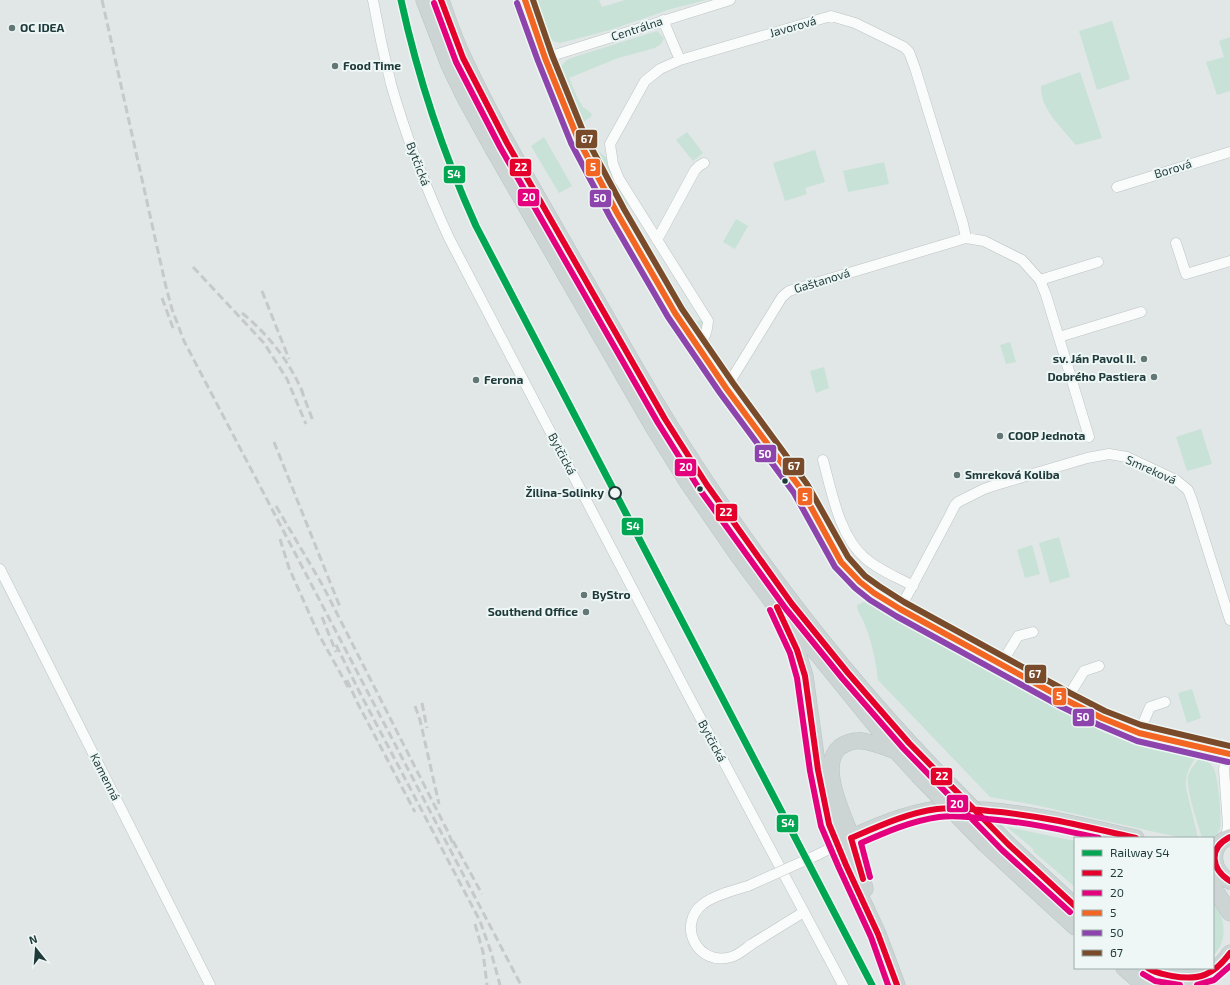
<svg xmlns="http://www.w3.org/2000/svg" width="1230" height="985" font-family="'Exo 2',sans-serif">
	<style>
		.green { fill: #c8e2d7 }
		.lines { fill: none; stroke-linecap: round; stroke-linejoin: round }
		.street-casing { stroke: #bdc4c3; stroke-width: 11 }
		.primary-casing { stroke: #bac4c4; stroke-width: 17 }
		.street { stroke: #fafbfb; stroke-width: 10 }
		.primary { stroke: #ccd4d4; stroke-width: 16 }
		.rail { stroke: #c5c9c9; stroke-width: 3; stroke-dasharray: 8 4; stroke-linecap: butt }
		.street-bridge-casing { stroke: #bdc4c3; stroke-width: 11; stroke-linecap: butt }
		.primary-bridge-casing { stroke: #bac4c4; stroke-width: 17; stroke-linecap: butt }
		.street-bridge { stroke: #fafbfb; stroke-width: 10 }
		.primary-bridge { stroke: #ccd4d4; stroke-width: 16 }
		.bus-1-casing { stroke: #eef7f5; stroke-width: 9 }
		.bus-2-casing { stroke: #eef7f5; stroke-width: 9 }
		.bus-3-casing { stroke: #eef7f5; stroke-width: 9 }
		.bus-4-casing { stroke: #eef7f5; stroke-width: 9 }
		.bus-5-casing { stroke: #eef7f5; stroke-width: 9 }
		.bus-1 { stroke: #e4002b; stroke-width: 6 }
		.bus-2 { stroke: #e5007d; stroke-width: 6 }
		.bus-3 { stroke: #f26522; stroke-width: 6 }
		.bus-4 { stroke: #8e44ad; stroke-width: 6 }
		.bus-5 { stroke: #7a4b2a; stroke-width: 6 }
		.rail-1-casing { stroke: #eef7f5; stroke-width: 10 }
		.rail-1 { stroke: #00a651; stroke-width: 7 }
		.poi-dot { fill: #627776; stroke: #eef7f5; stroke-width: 1.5 }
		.bus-dot { fill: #1e3a3a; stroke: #eef7f5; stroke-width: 1.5 }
		.stop-dot { fill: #eef7f5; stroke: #1e3a3a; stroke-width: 2 }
		.labels { text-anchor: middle; stroke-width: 4; stroke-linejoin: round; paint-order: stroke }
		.street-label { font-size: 12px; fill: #1e3a3a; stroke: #eef7f5 }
		.poi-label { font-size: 12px; font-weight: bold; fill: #1e3a3a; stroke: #eef7f5; text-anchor: start }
		.stop-label { font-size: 12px; font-weight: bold; fill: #1e3a3a; stroke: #eef7f5; text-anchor: end }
		.line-badge { stroke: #eef7f5; stroke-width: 1.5 }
		.badge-label { font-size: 11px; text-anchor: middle; font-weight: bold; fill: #fff }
	</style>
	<rect width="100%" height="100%" fill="#e0e7e6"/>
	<!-- green -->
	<path class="green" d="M537 0H599L602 7 625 0H706L671 9 610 30 560 43 552 41 549 36Z
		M1112 21 1130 79 1097 90 1079 31Z
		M657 31 664 38 661 44 655 48 618 58 569 78 578 99 583 107 592 114 591 117 583 122 560 67 567 60 571 58Z
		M1230 37V91L1217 95 1206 62 1224 57 1219 41Z
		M1080 72 1102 138 1076 145C1062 128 1040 109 1041 86Z
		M687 132 703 153 693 161 676 140Z
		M544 137 572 186 559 193 531 146Z
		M596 149 609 160 628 199V203L625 208 696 322 702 319 704 322 701 333 696 337 645 251 596 164Z
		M815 150 825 182 805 188 807 194 785 201 773 163Z
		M884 162 889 184 848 192 843 171Z
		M736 219 748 226 735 249 723 242Z
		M1010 342 1016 362 1006 364 1000 345Z
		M824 367 829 388 816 393 810 371Z
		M1201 429 1212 464 1187 471 1176 437Z
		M1059 537 1070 577 1050 583 1039 543Z
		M1032 545 1040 574 1025 578 1017 550Z
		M866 601 883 605 1093 720C1127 735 1161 744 1196 753L1197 756C1189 767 1185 775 1186 788L1198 838H1186L1164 834 1035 805 990 797 878 680C876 662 872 642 865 625 862 616 858 615 857 605Z
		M1192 689 1201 718 1187 723 1178 693Z
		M1200 757C1206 760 1211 763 1214 769 1218 777 1222 819 1220 828 1219 832 1216 836 1213 838H1202C1198 823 1186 791 1188 776 1190 769 1196 763 1200 757Z
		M1007 827 1075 841V887L1034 852 1032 848Z
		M1213 898C1224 917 1230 939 1213 956Z"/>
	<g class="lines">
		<!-- street casing -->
		<g class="street-casing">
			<path id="street" d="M373 0C378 28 384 56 391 84 406 137 426 188 449 238L686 691 843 985
				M525 0 545 58 578 139 617 213 675 313 726 388 801 489 814 511 841 562 860 582 874 593 900 609 1066 700 1102 718 1139 733 1230 754
				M663 20 680 60
				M545 58 730 0
				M1117 187 1230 152
				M657 240 695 170 699 166 704 163
				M1176 243 1186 274 1230 261
				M1040 280 1098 262
				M1059 337 1141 312
				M696 346C705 340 707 332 708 321L619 179 613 164 610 144 645 81 660 69 680 60 831 16 855 23 904 47 909 52 915 68 963 224 966 238
				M726 388 782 297 789 291 966 238 984 241 1022 260 1040 280 1046 295 1089 437
				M823 460C832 492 839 536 865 558 878 570 897 577 913 586
				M0 569 210 985
				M900 609 950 515 955 505 958 502 984 489 996 485 1087 458 1109 454 1127 457 1176 480 1188 490 1192 500 1230 620
				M1001 664 1018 636 1033 632
				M1066 700 1084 671 1099 666
				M1139 733 1150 707 1165 702
				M1226 753 1224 770 1228 825 1226 839
				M817 855 837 845
				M748 886C735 890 714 895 703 904 676 925 698 967 731 957 739 955 746 948 752 944 770 933 787 922 804 912"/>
		</g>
		<!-- primary casing -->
		<g class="primary-casing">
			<path id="primary" d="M424 0 449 65 466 100 493 149 652 425 688 483 739 557 779 611 801 634 896 751 918 775
				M441 0C448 20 455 41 465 61 497 130 537 195 574 261 618 336 659 413 708 485 777 588 854 686 940 775
				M786 625 797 650 805 676 818 770 829 824 846 865 878 934 897 985
				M1230 837C1208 844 1211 872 1230 881
				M985 844 1075 927
				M1008 844 1075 906
				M837 845C868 829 902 814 937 809 952 807 968 809 983 810 1035 814 1086 827 1136 838
				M1213 887 1230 913
				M865 889C861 872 857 853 851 836 843 814 818 765 840 747 847 742 855 740 863 741 874 743 885 747 896 751
				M1124 968 1144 985
				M1152 972C1185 979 1209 985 1230 953"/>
		</g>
		<!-- street -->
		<use href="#street" class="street"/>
		<!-- primary -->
		<use href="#primary" class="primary"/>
		<!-- rail -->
		<path class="rail" d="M102 0 166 287 172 309 184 341 521 985
			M193 267 264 343 287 379 306 424
			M262 291 289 359
			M162 298 173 328
			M242 313C269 335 289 361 303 393
			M301 389 313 421
			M274 442 340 607
			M276 506 323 586 448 832 454 847
			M280 539 289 568 318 633 348 687
			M322 617 336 652
			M336 645 360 693 480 921 491 952 500 985
			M347 680 357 702 415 812
			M422 703 427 728
			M415 706 420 720 439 804
			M453 841 482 894
			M475 924 483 952 487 985"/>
		<!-- street-bridge casing -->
		<g class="street-bridge-casing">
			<path id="street-bridge" d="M748 886 817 855"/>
		</g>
		<!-- primary-bridge casing -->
		<g class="primary-bridge-casing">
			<path id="primary-bridge" d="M918 775 985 844
				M940 775 1008 844"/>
		</g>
		<!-- street-bridge -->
		<use href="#street-bridge" class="street-bridge"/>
		<!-- primary-bridge -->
		<use href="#primary-bridge" class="primary-bridge"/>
		<!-- bus-1 casing -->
		<g class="bus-1-casing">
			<path id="bus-1" d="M441 0 463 58 507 143 665 419 707 485 792 604 848 673 909 743 1008 844 1075 906
				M777 607 797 650 805 676 818 770 829 824 846 865 878 934 897 985
				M1230 837C1208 848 1211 869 1230 881
				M863 879 851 838C879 826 907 813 937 809 954 807 972 809 989 811 1039 815 1087 827 1136 838
				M1148 968C1155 973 1163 974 1172 976 1199 981 1214 975 1230 953"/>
		</g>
		<!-- bus-2 casing -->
		<g class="bus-2-casing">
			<path id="bus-2" d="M434 3 456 62 500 147 658 423 700 490 786 609 842 678 903 748 1002 850 1070 912
				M770 610 790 653 797 678 810 771 821 826 839 868 871 937 888 985
				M870 877 861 843C886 832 911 821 939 817 955 815 972 817 988 819 1026 822 1063 830 1099 838
				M1143 974 1155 981 1180 985
				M1197 985 1214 980 1230 966"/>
		</g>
		<!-- bus-3 casing -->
		<g class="bus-3-casing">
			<path id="bus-3" d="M525 0 545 58 578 139 617 213 675 313 726 388 801 489 841 562 860 582 874 593 900 609 1066 700 1102 718 1139 733 1230 754"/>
		</g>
		<!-- bus-4 casing -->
		<g class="bus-4-casing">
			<path id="bus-4" d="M517 3 538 61 571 143 610 217 668 317 720 393 794 493 835 567 855 588 870 600 896 616 1062 707 1099 725 1137 741 1228 762"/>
		</g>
		<!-- bus-5 casing -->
		<g class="bus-5-casing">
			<path id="bus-5" d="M533 0 552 55 585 136 624 209 682 309 733 383 807 484 848 557 865 576 879 586 904 602 1070 693 1105 711 1141 725 1230 746"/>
		</g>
		<!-- bus-1 -->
		<use href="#bus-1" class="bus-1"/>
		<!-- bus-2 -->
		<use href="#bus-2" class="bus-2"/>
		<!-- bus-3 -->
		<use href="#bus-3" class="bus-3"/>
		<!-- bus-4 -->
		<use href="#bus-4" class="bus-4"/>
		<!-- bus-5 -->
		<use href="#bus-5" class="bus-5"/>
		<!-- rail-1 casing -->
		<g class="rail-1-casing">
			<path id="rail-1" d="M401 0C418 78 443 153 476 226L872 985"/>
		</g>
		<!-- rail-1 -->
		<use href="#rail-1" class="rail-1"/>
	</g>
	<!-- markers -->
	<g class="poi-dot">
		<circle cx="12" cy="28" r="4"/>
		<circle cx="335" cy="66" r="4"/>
		<circle cx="1144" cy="359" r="4"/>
		<circle cx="1154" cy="377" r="4"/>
		<circle cx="476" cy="380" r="4"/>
		<circle cx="1000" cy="436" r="4"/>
		<circle cx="957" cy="475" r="4"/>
		<circle cx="584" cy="595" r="4"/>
		<circle cx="586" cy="612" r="4"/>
	</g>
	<g class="bus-dot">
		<circle cx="785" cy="481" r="3.5"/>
		<circle cx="700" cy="489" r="3.5"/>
	</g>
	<circle class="stop-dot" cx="615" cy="493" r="6"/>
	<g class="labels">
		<!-- street labels -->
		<g class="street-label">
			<text transform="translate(793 27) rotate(-16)" y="4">Javorová</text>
			<text transform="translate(637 29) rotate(-18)" y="4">Centrálna</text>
			<text transform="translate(418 164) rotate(69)" y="4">Bytčická</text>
			<text transform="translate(1173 169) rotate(-17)" y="4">Borová</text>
			<text transform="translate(822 281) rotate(-17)" y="4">Gaštanová</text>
			<text transform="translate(562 454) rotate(62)" y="4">Bytčická</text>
			<text transform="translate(1151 470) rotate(24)" y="4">Smreková</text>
			<text transform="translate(712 741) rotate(62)" y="4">Bytčická</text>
			<text transform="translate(105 777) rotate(63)" y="4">Kamenná</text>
		</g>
		<!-- poi labels -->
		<g class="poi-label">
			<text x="20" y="32">OC IDEA</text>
			<text x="343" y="70">Food Time</text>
			<text x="1136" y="363" text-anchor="end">sv. Ján Pavol II.</text>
			<text x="1146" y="381" text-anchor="end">Dobrého Pastiera</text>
			<text x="484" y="384">Ferona</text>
			<text x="1008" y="440">COOP Jednota</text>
			<text x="965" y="479">Smreková Koliba</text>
			<text x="592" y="599">ByStro</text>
			<text x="578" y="616" text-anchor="end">Southend Office</text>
		</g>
		<!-- stop labels -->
		<g class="stop-label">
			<text x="604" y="497">Žilina-Solinky</text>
		</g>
	</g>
	<g class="line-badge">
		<rect x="575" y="129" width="23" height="20" rx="4" fill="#7a4b2a"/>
		<rect x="509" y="158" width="23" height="19" rx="4" fill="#e4002b"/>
		<rect x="585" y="158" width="16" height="19" rx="4" fill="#f26522"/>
		<rect x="443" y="165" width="23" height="19" rx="4" fill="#00a651"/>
		<rect x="517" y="188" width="23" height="19" rx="4" fill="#e5007d"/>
		<rect x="589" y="189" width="23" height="19" rx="4" fill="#8e44ad"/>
		<rect x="754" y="444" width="23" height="19" rx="4" fill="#8e44ad"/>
		<rect x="782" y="457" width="23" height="19" rx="4" fill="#7a4b2a"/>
		<rect x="674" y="458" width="23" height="19" rx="4" fill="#e5007d"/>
		<rect x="797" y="487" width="16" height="19" rx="4" fill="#f26522"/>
		<rect x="715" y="503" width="23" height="19" rx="4" fill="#e4002b"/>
		<rect x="621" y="517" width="23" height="19" rx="4" fill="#00a651"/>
		<rect x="1024" y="664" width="23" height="20" rx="4" fill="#7a4b2a"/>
		<rect x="1052" y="687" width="15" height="19" rx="4" fill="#f26522"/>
		<rect x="1072" y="708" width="23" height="19" rx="4" fill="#8e44ad"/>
		<rect x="930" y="767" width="23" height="19" rx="4" fill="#e4002b"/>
		<rect x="946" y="794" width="23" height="19" rx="4" fill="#e5007d"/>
		<rect x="776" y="814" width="23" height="19" rx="4" fill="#00a651"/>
	</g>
	<g class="badge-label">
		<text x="587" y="143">67</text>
		<text x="521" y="171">22</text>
		<text x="593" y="171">5</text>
		<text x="454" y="178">S4</text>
		<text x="529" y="201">20</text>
		<text x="600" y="202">50</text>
		<text x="765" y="458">50</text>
		<text x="794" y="470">67</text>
		<text x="686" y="471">20</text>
		<text x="805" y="501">5</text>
		<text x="726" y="516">22</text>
		<text x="633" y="530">S4</text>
		<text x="1035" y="678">67</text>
		<text x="1059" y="700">5</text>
		<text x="1083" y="721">50</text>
		<text x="942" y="780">22</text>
		<text x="957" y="808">20</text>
		<text x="788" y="827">S4</text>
	</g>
	<!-- legend -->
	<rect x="1074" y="837" width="140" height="132" fill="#eef7f5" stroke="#9babaa"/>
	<rect x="1082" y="850" width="20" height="6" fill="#00a651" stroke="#9babaa"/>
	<text x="1110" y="857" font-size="12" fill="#1e3a3a">Railway S4</text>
	<rect x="1082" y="870" width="20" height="6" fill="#e4002b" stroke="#9babaa"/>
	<text x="1110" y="877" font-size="12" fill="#1e3a3a">22</text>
	<rect x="1082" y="890" width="20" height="6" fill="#e5007d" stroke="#9babaa"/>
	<text x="1110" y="897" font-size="12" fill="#1e3a3a">20</text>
	<rect x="1082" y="910" width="20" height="6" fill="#f26522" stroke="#9babaa"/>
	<text x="1110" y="917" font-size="12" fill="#1e3a3a">5</text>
	<rect x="1082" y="930" width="20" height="6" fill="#8e44ad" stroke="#9babaa"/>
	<text x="1110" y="937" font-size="12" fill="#1e3a3a">50</text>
	<rect x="1082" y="950" width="20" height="6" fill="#7a4b2a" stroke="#9babaa"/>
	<text x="1110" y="957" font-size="12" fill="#1e3a3a">67</text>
	<!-- north arrow -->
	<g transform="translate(36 949) rotate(343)" stroke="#eef7f5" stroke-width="3" paint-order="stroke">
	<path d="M0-3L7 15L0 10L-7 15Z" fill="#1e3a3a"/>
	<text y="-6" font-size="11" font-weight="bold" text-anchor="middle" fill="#1e3a3a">N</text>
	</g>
</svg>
